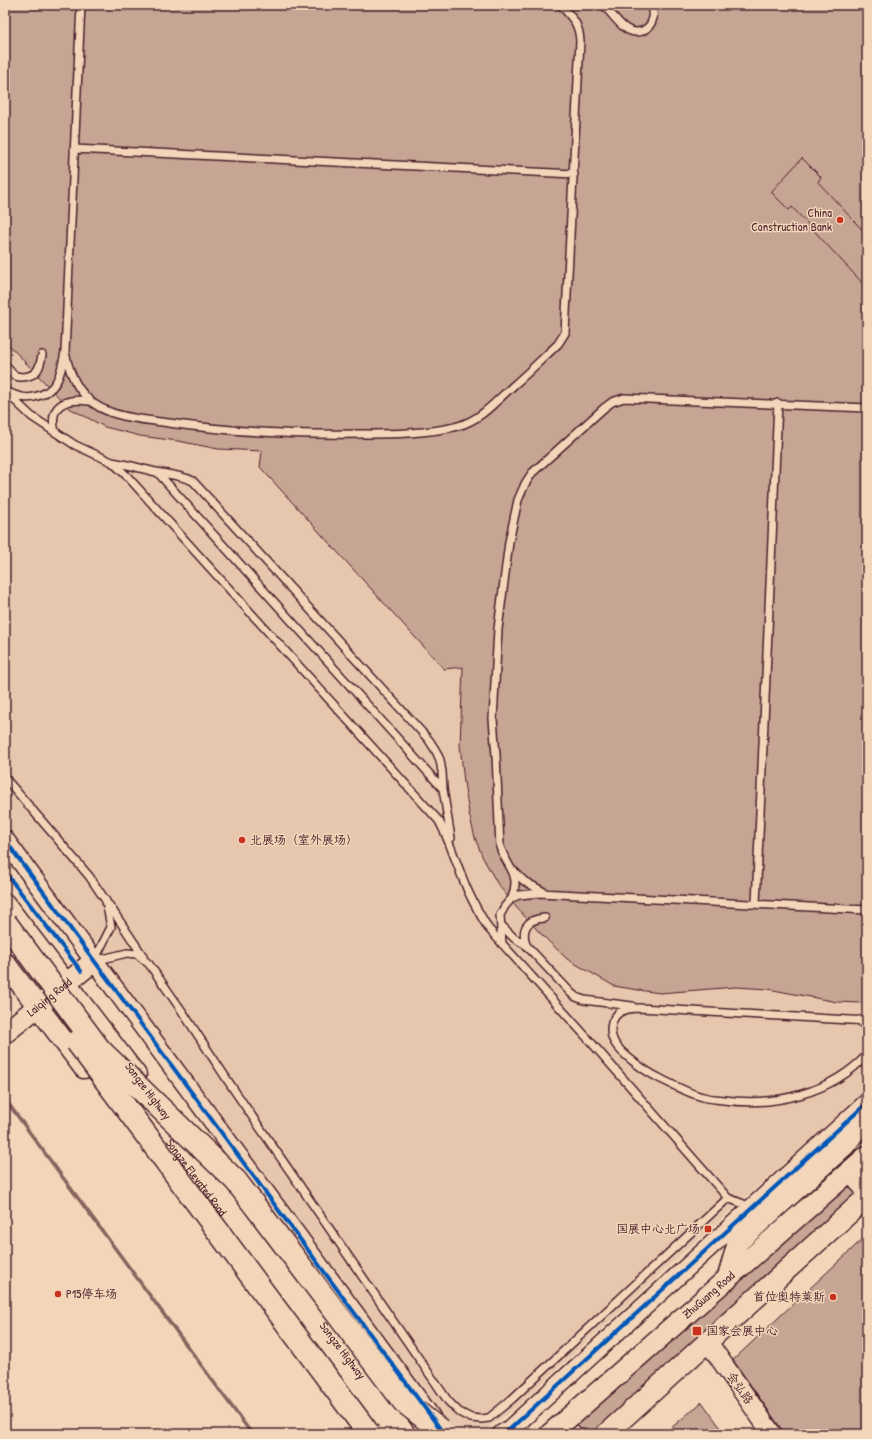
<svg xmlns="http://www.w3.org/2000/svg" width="872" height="1439" font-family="'Patrick Hand','LXGW WenKai TC',sans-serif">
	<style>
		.built { fill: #e6c7ae }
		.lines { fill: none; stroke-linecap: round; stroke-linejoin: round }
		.stream { stroke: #88635f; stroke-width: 3.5 }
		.building { fill: #c6a594; stroke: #4a1f2b }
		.service-casing { stroke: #4a1f2b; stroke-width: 10 }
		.tertiary-casing { stroke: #4a1f2b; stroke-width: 21 }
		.secondary-casing { stroke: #4a1f2b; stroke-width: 23 }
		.trunk-casing { stroke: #4a1f2b; stroke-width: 25 }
		.service { stroke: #f3d6b9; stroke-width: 7 }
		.tertiary { stroke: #f3d6b9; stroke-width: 18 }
		.secondary { stroke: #f3d6b9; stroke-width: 20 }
		.trunk { stroke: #f3d6b9; stroke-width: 22 }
		.trunk-bridge-casing { stroke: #4a1f2b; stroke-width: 25; stroke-linecap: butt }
		.trunk-bridge { stroke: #f3d6b9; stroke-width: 22 }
		.cycleway-casing { stroke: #f3d6b9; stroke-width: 6 }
		.cycleway { stroke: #0057b8; stroke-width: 4 }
		.poi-dot { fill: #c8321e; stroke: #f3d6b9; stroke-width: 1.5 }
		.labels { text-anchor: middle; stroke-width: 3; stroke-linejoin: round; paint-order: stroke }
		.poi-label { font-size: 12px; fill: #4a1f2b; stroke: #f3d6b9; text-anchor: end }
		.street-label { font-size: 12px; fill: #4a1f2b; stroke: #f3d6b9 }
	</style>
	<rect width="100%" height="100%" fill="#f3d6b9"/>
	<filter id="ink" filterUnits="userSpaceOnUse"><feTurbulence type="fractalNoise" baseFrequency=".025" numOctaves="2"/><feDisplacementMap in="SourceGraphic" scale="8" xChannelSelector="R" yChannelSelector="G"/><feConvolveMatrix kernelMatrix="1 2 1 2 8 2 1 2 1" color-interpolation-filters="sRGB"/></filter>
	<g filter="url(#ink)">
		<!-- built -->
		<path class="built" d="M5 5H867V1090L685 1251 520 1404 487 1429 469 1433 442 1423 72 914 5 825Z"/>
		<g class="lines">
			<!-- stream -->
			<path class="stream" d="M5 1099 252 1434"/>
		</g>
		<!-- building -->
		<path class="building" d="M5 5H867V1002L860 1003 837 1002 768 989 736 987 660 993 638 990 614 986 567 959 540 933 516 907 497 883 483 858 475 838 469 813 464 782 460 745 463 667 444 669 260 467 262 451 218 449 178 441 140 436 105 427 69 408 5 341Z
			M802 158 821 177 818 182 867 235V288L792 207 789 210 771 192Z
			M867 1122V1189L625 1431 627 1434H586L570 1418 595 1401Z
			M867 1235V1434H785L733 1360Z
			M702 1402 725 1434H664Z"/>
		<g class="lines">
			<!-- service casing -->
			<g class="service-casing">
				<path id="service" d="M604 5C610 12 617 22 625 28 641 40 660 23 651 5
					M74 149 574 174
					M65 352C70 378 83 403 110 412 128 419 150 420 169 423 232 432 295 435 359 434 389 434 429 434 458 426 481 420 497 400 514 385 529 372 543 358 558 344L565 333 580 41C579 23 572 18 561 5
					M5 365C8 368 11 373 14 375 17 377 20 377 23 377 37 376 40 368 42 355
					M5 391 31 416 55 432 75 445 112 462 127 476 439 821C450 841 456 863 465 884 471 900 480 914 488 928L590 1041 728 1198 751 1207
					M10 393C18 397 25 399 34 397 58 392 61 373 65 352L81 5
					M55 432C48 405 65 398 89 401
					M112 462C127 464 142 469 156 472 169 475 181 475 193 481L429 740 436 751 440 760 442 772 443 789 451 838
					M158 473 443 789
					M5 778 89 876 106 901 111 927 95 959
					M514 871 524 881 544 892
					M512 898C521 873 508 869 500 847L496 755 493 719 498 629 509 542 518 500 525 484 532 473 604 408 612 402 624 398 867 408
					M756 904 778 403
					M109 905 143 956
					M545 918C527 919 521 928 526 945L571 993 576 997 584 1000 632 1006
					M502 926 514 938 526 945
					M502 944 500 915 505 906 512 898 519 895 540 893 867 910
					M94 961 127 953 137 954 149 964 182 1011 234 1090 448 1401 459 1412 471 1418 481 1419 489 1418 512 1399 728 1198
					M859 1020 867 1028
					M867 1021 640 1008C636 1008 630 1008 625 1010 611 1014 608 1030 614 1042 622 1055 645 1071 659 1078 673 1085 688 1093 703 1097 710 1099 717 1099 724 1100 775 1107 831 1093 867 1055"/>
			</g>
			<!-- tertiary casing -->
			<g class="tertiary-casing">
				<path id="tertiary" d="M5 840 431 1417
					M849 1172 867 1192
					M708 1342 772 1434
					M502 1434 509 1430 867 1103"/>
			</g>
			<!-- secondary casing -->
			<g class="secondary-casing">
				<g id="secondary">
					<path d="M5 904 136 1075"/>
					<path d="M5 963 84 1068"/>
					<path id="s1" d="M5 1033 94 961"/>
					<path id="s2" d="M188 1144 405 1434"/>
					<path d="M727 1280 738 1242 845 1145 867 1116"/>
					<path id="s3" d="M550 1434 867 1156"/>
					<path d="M606 1434 867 1197"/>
				</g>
			</g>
			<!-- trunk casing -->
			<g class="trunk-casing">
				<g id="trunk">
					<path id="s4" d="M125 1082 387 1434"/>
				</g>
			</g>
			<!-- service -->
			<use href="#service" class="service"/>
			<!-- tertiary -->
			<use href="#tertiary" class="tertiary"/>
			<!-- secondary -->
			<use href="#secondary" class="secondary"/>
			<!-- trunk -->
			<use href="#trunk" class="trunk"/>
			<!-- trunk-bridge casing -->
			<g class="trunk-bridge-casing">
				<path id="trunk-bridge" d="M5 922 100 1050 236 1181 404 1402 440 1430
					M77 1042 369 1434"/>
			</g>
			<!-- trunk-bridge -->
			<use href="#trunk-bridge" class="trunk-bridge"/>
			<!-- cycleway casing -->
			<g class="cycleway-casing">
				<path id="cycleway" d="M5 840 444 1434
					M5 872 81 971
					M502 1434 509 1430 867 1103"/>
			</g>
			<!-- cycleway -->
			<use href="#cycleway" class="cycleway"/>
		</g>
	</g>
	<!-- markers -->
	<g class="poi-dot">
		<circle cx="840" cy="220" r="4"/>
		<circle cx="242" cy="840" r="4"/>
		<rect x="704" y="1225" width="8" height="8" rx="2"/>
		<circle cx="58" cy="1294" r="4"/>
		<circle cx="833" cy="1297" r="4"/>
		<rect x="692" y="1326" width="10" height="10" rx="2"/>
	</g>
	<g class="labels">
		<!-- poi labels -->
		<g class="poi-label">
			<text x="832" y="217">China<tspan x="832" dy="14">Construction Bank</tspan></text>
			<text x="250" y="844" text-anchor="start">北展场（室外展场）</text>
			<text x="700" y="1233">国展中心北广场</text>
			<text x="66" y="1298" text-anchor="start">P15停车场</text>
			<text x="825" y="1301">首位奥特莱斯</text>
			<text x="706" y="1335" text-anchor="start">国家会展中心</text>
		</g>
		<!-- street labels -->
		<g class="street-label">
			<text dy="4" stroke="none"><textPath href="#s1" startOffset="57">Laiqing Road</textPath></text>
			<text transform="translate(148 1091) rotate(53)" y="4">Songze Highway</text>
			<text dy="4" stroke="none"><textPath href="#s4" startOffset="119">Songze Elevated Road</textPath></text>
			<text dy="4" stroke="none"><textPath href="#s3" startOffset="211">ZhuGuang Road</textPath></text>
			<text dy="4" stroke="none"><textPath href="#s2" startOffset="258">Songze Highway</textPath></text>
			<text transform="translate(740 1388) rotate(55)" y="4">会弘路</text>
		</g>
	</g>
	<!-- margin -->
	<rect width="872" height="1439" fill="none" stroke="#f3d6b9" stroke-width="20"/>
	<rect x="10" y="10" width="852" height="1419" fill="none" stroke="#4a1f2b" stroke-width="1.5" filter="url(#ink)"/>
</svg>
